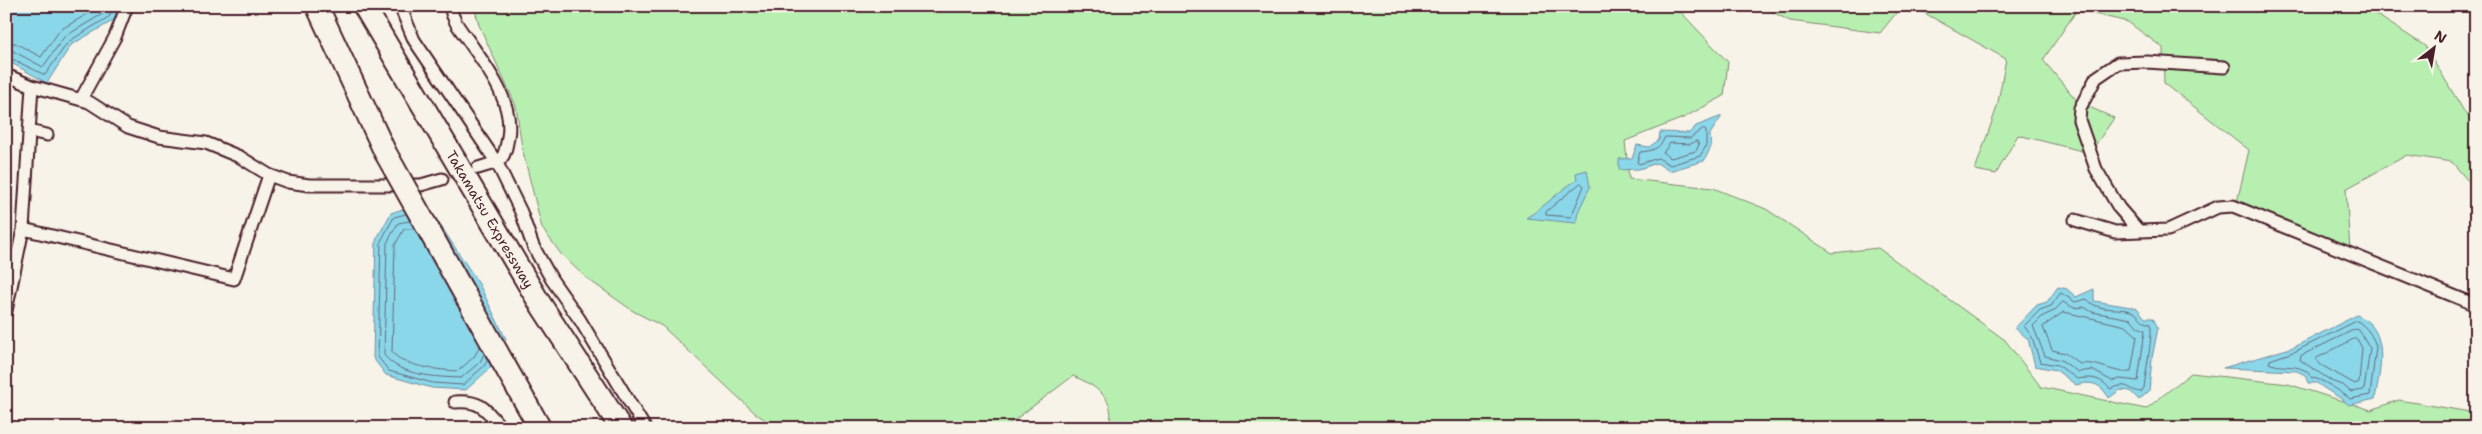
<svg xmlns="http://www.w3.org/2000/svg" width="2482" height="434" font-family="'Shantell Sans',sans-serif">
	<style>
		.green { fill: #b7efb1; stroke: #80876e }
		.water { fill: #8bd7ea; stroke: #718d9e }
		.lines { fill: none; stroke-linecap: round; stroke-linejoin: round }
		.shore { stroke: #646977; stroke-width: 1 }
		.minor-casing { stroke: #4a1f2b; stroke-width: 15 }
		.motorway-casing { stroke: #4a1f2b; stroke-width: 25 }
		.minor { stroke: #f7f3e8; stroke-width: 11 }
		.motorway { stroke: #f7f3e8; stroke-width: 21 }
		.motorway-bridge-casing { stroke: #4a1f2b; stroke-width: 25; stroke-linecap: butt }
		.motorway-bridge { stroke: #f7f3e8; stroke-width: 21 }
		.labels { text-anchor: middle; stroke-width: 4; stroke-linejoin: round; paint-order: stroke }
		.street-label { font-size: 14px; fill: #4a1f2b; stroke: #f7f3e8 }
	</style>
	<rect width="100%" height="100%" fill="#f7f3e8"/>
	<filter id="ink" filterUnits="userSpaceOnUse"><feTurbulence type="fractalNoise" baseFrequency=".02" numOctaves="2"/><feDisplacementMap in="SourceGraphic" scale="10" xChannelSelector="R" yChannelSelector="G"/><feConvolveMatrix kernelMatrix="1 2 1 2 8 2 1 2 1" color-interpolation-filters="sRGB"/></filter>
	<g filter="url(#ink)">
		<!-- green -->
		<path class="green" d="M474 6H1675L1728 62 1724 96 1683 118 1625 141 1629 179 1713 188 1766 209 1832 253 1878 248 2005 340 2041 387 2146 409 2191 373 2288 384 2371 410 2399 400 2476 413V428H1108C1119 400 1095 385 1073 376L1004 428H777L755 413 662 326 633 311 585 277 561 254 542 228 522 148 516 106 479 25Z
			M1761 6H1902L1880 33 1790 21Z
			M1912 6H2363L2425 46 2465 113 2476 125V182L2468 181 2452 162 2407 155 2346 189 2350 251 2235 211 2249 150 2164 83 2163 48 2128 22 2077 10 2043 60 2078 102 2114 118 2090 153 2018 135 1996 174 1975 170 1997 107 2006 59Z"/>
		<!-- water -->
		<path class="water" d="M6 6H115L116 19 71 45 47 83 6 60Z
			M1722 116 1710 134 1711 147 1704 161 1669 171 1657 163 1639 169 1619 170V159L1632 158 1637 145 1649 147 1659 140 1660 132 1689 133 1696 126Z
			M1587 170 1590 187 1578 212 1576 223 1526 218C1545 207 1558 191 1577 180L1576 173Z
			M403 209 431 211 479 284 506 339 489 369 466 390 432 388 386 375 373 358 376 240 391 213Z
			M2058 287 2067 289 2076 297 2094 289V301L2137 308 2145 318H2153L2158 328 2152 358 2149 391 2139 400 2130 391 2120 390 2109 398C2100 383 2092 381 2076 385L2056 370 2035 366 2028 339 2015 328 2037 305 2047 302Z
			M2357 315C2391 330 2380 370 2375 399L2349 405C2338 395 2328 392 2317 383H2308L2305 375 2297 371 2223 368 2294 347Z"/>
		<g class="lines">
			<!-- shore -->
			<path class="shore" d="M6 42 15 43 41 57 60 30 96 9 97 6
				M6 49 13 51 43 67 64 37 104 13V6
				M6 56 45 75 68 42 110 16 111 6
				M1703 129 1706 131V146L1700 156 1670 165 1658 158 1639 164 1637 162 1640 152C1652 151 1660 149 1665 137L1690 138Z
				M1697 141 1699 145 1696 151 1671 158 1663 153 1670 143 1690 144Z
				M1581 183 1584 186 1571 217 1546 215V212Z
				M406 214 394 217 381 241 378 357 389 371 433 383 463 385 484 366 488 360
				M410 221 398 223 387 243 384 355C400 376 436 377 461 378L480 362 484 354
				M414 229H404L395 245 392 352C403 367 440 370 458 371L474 357 480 346
				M2061 293 2075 302 2087 299C2099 314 2121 305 2135 313 2142 318 2140 321 2150 324 2154 330 2145 376 2144 388L2141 392C2126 390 2130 381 2110 389 2100 377 2091 377 2077 379L2058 365 2040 362 2032 337 2024 326 2040 310 2051 306Z
				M2063 302 2074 308 2084 307 2092 312 2131 319 2138 327 2145 330 2138 381 2120 379 2112 381 2092 370 2078 372 2061 360 2045 356 2033 326 2043 316 2054 311Z
				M2064 312 2126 326 2137 336 2131 372C2113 374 2099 361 2080 364L2065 353 2052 350 2043 327Z
				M2357 321C2366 325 2374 338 2376 347L2370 395 2350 399C2343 393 2321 378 2312 378 2302 361 2284 370 2269 363L2270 360 2296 351Z
				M2356 329 2359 330 2370 348 2364 390 2351 392 2343 385 2333 382 2300 360 2301 356Z
				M2354 339H2357L2362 348 2359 382 2355 384 2321 365 2316 359Z"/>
			<!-- minor casing -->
			<g class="minor-casing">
				<path id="minor" d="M400 6 414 40 497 163 521 212 533 246 552 280 580 320 645 428
					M450 6C453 22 461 30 470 43 488 69 514 103 508 137 504 162 502 161 478 168
					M6 75 32 86 89 102 128 127 159 137 206 143 240 157 269 175 288 182 309 185H421L442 179
					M81 99 115 37 127 6
					M29 131 47 135
					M2075 220 2115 232 2168 230 2218 207 2233 206 2476 305
					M23 229 234 279 269 175
					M2139 231 2119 208 2096 169 2079 120 2080 108 2096 78 2118 63 2147 62 2224 67
					M6 311 23 229 32 86
					M455 402C481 400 486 409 501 428"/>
			</g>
			<!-- motorway casing -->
			<g class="motorway-casing">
				<g id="motorway">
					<path d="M317 6 385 152"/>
					<path id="s1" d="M364 6 539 302 621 428"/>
					<path d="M497 352 540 428"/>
				</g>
			</g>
			<!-- minor -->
			<use href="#minor" class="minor"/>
			<!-- motorway -->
			<use href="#motorway" class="motorway"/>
			<!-- motorway-bridge casing -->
			<g class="motorway-bridge-casing">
				<path id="motorway-bridge" d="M385 152 497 352"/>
			</g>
			<!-- motorway-bridge -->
			<use href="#motorway-bridge" class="motorway-bridge"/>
		</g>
	</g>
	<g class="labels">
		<!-- street labels -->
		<g class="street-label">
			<text dy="5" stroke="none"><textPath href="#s1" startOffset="248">Takamatsu Expressway</textPath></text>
		</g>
	</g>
	<!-- margin -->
	<rect width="2482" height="434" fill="none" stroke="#f7f3e8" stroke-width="25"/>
	<rect x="12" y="12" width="2457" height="409" fill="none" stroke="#4a1f2b" stroke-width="2" filter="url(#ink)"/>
	<!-- north arrow -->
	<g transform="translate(2434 48) rotate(31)" stroke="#f7f3e8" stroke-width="4" paint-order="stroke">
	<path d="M0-4L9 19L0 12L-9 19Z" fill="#4a1f2b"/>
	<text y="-8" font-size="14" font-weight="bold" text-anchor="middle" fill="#4a1f2b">N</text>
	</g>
</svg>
